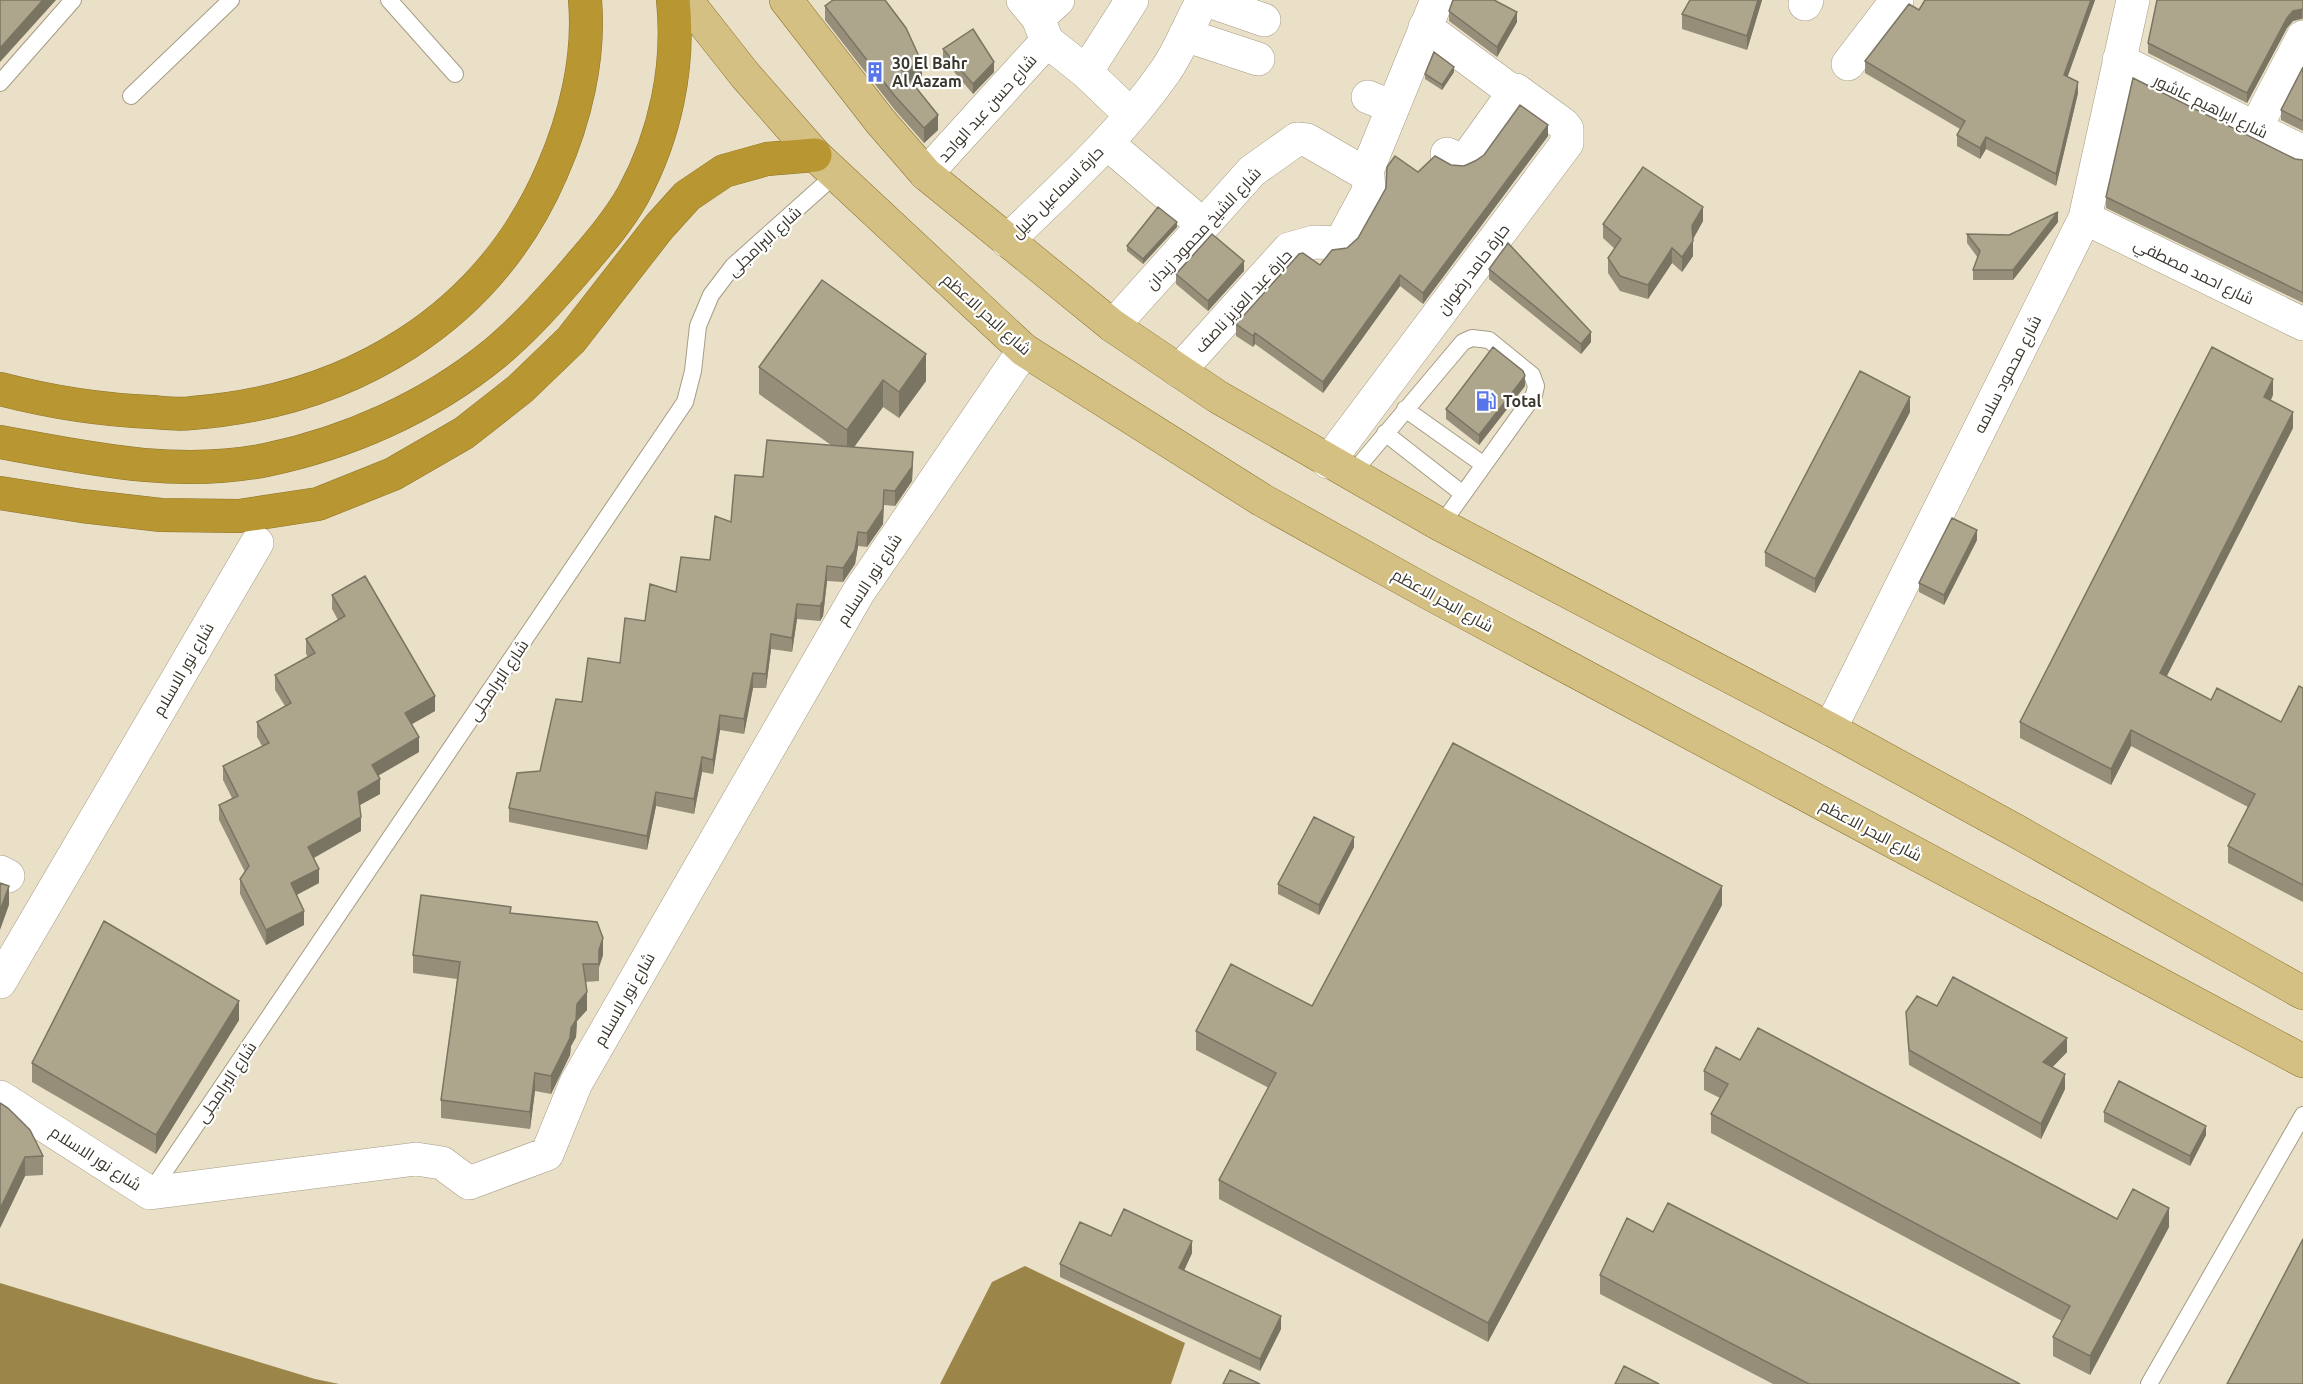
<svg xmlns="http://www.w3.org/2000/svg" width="2303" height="1384" font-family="Ubuntu,Cairo,sans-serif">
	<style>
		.water { fill: #9b8549 }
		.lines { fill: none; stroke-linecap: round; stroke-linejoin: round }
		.service-casing { stroke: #a59c84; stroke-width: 18 }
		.minor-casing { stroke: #a59c84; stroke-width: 34 }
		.primary-casing { stroke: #8c742f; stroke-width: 34 }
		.motorway-casing { stroke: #8c742f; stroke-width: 34 }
		.service { stroke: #fff; stroke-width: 16 }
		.minor { stroke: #fff; stroke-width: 33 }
		.primary { stroke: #d4c083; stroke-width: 33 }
		.motorway { stroke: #b89631; stroke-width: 33 }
		.wall { fill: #968e79 }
		.shaded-wall { fill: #7a7463 }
		.building { fill: #aea58d; stroke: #7a7463; stroke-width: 1.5 }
		.labels { text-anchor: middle; stroke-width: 4.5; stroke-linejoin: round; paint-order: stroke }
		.poi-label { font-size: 16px; font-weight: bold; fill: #3a362c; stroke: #fff; text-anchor: start }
		.street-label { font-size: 16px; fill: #3a362c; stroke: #fff }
	</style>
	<rect width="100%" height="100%" fill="#eae0c7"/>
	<!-- water -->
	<path class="water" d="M1025 1266 1185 1343 1171 1384H940L992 1282Z
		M0 1283 315 1379 339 1384H0Z"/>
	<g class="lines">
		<!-- service casing -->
		<g class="service-casing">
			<path id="service" d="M389 0 455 74
				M0 83 73 0
				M131 96 231 0
				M1405 409 1484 465
				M1385 433 1463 494
				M1351 475 1463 342 1472 338 1489 340 1532 375 1536 386 1534 395 1441 525
				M150 1193 685 402 693 371 698 326 711 295 733 266 836 174
				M2149 1384 2303 1115"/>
		</g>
		<!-- minor casing -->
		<g class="minor-casing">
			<path id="minor" d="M1023 0 1038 18 1047 41 1086 72 1131 115
				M1206 0 1264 20
				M1805 4 1807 0
				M1038 18 1058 0
				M1425 27 1509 89 1512 95 1469 155 1458 159 1447 154
				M1185 35 1258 59
				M2119 60 2303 152
				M1848 64 1897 0
				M1086 72 1132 0
				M1368 97 1393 107
				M2256 127 2303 37
				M1107 143 1203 225
				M1364 171 1369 166 1437 0
				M926 174 1047 41
				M2085 218 2303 324
				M1007 241C1062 188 1120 136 1164 73 1180 51 1189 24 1203 0
				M1113 326 1252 171 1297 139 1307 140 1359 170 1364 171
				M1179 371 1289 249 1314 242 1337 243 1342 240 1369 190 1368 176 1364 171
				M1328 462 1567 143V129L1563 124 1516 90 1511 91
				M1830 729 2085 218 2133 0
				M0 872 8 876
				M0 982 257 543
				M0 1097 150 1193 416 1159 442 1163 469 1183 547 1154 576 1083 858 593 1024 350"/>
		</g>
		<!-- primary casing -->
		<g class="primary-casing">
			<path id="primary" d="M686 0 745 75 815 155 1024 350 1262 500 1429 593 2303 1061
				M786 0 880 121 926 174 1113 326 1218 397 1441 525 1830 729 2018 832 2303 993"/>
		</g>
		<!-- motorway casing -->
		<g class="motorway-casing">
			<path id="motorway" d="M0 389C50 402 100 410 152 412 165 413 179 415 192 413 349 401 488 320 552 171 575 119 590 58 585 0
				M0 442C87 458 177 478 266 460 348 443 429 407 494 354 522 331 546 304 570 277 592 251 616 225 633 195 665 136 680 67 673 0
				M0 493 82 506 161 515 239 516 318 504 393 474 464 433 520 389 571 340 659 227 687 196 724 171 767 159 815 155"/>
		</g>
		<!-- service -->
		<use href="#service" class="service"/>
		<!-- minor -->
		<use href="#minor" class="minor"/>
		<!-- primary -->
		<use href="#primary" class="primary"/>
		<!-- motorway -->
		<use href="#motorway" class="motorway"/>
	</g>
	<!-- wall -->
	<path class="wall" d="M1690 0H1762L1747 50 1682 29V14Z
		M1925 0H2095L2067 77 2078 93 2056 186 1986 149 1980 159 1957 146V135L1960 129 1865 73V61L1919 10Z
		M2303 0V19L2293 21 2287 28 2247 103 2148 53V43Z
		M825 6 922 77 910 81 938 130 924 143 894 109 825 20Z
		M1449 11 1517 22 1497 57 1449 21Z
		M943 49 994 72 973 94 943 59Z
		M2303 67V131L2281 120V110Z
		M1454 72 1442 90 1425 79V74Z
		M1548 136 1423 304 1400 286 1323 393 1255 344 1253 347 1236 336V324L1347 248 1358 238 1418 172 1451 165 1464 166Z
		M2295 159 2303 160V303L2106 208V197Z
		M1703 221 1693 239V256L1682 272 1672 263 1648 299 1620 291 1608 273V258L1615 249 1603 238V224Z
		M2058 222 2013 280H1973V270L1978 258 1967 243V234L2009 235Z
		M1177 227 1143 264 1127 251V246Z
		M1489 269 1591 342 1581 354 1489 279Z
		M1244 271 1208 311 1176 284V274Z
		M759 367 926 381 899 418 883 407 854 447 913 466 912 481 895 506 884 505 883 524 867 547 858 546 855 564 843 582 827 581 823 616 820 621 797 619 792 652 771 649 766 688H753L744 734 720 730 713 774 702 772 694 814 656 806 647 850 509 822V808L540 771 582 702 620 663 645 621 710 560 731 522 763 477 831 445 759 394Z
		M1525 386 1479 445 1446 419V409Z
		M2273 395 2271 400 2293 428 2167 676 2211 700 2281 722 2303 688V902L2228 863V846L2248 807 2131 746 2111 785 2020 738V722Z
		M1910 412 1815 593 1765 566V552Z
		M1977 540 1944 605 1919 592V583Z
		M332 595 435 711 412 724 419 752 378 776 380 794 360 805 361 831 314 858 319 883 296 895 304 925 266 945 240 894V879L245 872 219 820V805L232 798 223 780V766L262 746 257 737V722L285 706 275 690V675L308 657 306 654V639L338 620 332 609Z
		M1354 847 1319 915 1278 894V884Z
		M1722 905 1488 1342 1219 1199V1180L1269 1088 1196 1050V1031L1312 1006Z
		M511 914 603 955 599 967V981L585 982 587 1010 577 1021 576 1037 571 1046 570 1055 551 1094 535 1091 530 1129 441 1118V1100L457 979 413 973V955Z
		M1937 1006 2067 1052 2052 1067 2065 1089 2041 1139 1909 1065 1906 1012Z
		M239 1020 156 1154 32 1082V1063Z
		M1740 1060 2117 1219 2169 1227 2090 1375 2053 1356V1337L2062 1321 1711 1133V1114L1720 1098 1704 1090V1071Z
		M0 1103 43 1156V1175L25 1176 0 1228Z
		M2104 1112 2206 1135 2190 1166 2104 1122Z
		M1653 1232 2020 1384H1773L1600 1294V1275Z
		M1111 1236 1192 1253 1184 1271 1281 1329 1260 1371 1060 1277V1264Z"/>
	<!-- shaded-wall -->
	<path class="shaded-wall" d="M43 0H56L0 62V48Z
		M1758 0H1762L1747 50V36Z
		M2091 0H2095L2064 87V75Z
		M2302 8V18L2293 21 2287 28 2247 103V93L2287 18 2293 11Z
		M1517 12V22L1497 57V47Z
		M994 62V72L973 94V84Z
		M922 63V77L901 83V69Z
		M1454 67V72L1442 90V85Z
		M2078 82V93L2056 186V174Z
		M938 115V130L924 143V128Z
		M1548 125V136L1423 304V293Z
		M1986 137V149L1980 159V148Z
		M1703 207V221L1692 241V226Z
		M2058 212V222L2013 280V270Z
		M1177 222V227L1143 264V259Z
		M1693 241V256L1682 272V257Z
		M1672 248V263L1648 299V285Z
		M1244 261V271L1208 311V301Z
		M1400 275V286L1323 393V382Z
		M1591 332V342L1581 354V344Z
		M1255 333V344L1253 347V336Z
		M926 354V381L899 418V392Z
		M1525 376V386L1479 445V435Z
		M2273 379V395L2264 413V397Z
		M883 380V407L847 457V430Z
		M1910 397V412L1815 593V579Z
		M2293 412V428L2160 689V673Z
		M913 452 912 481 895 506V491Z
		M884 490 883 524 867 547V533Z
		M1977 530V540L1944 605V595Z
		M858 532V546L855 564 843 582V568Z
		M827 566V581L823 616 820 621V606Z
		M797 604V619L792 652V638Z
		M771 634V649L766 688V674Z
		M753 673V688L744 734V719Z
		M435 696V711L405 728V713Z
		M720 715V730L713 774V760Z
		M2131 730V746L2111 785V769Z
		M419 737V752L372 779V765Z
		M702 757V772L694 814V799Z
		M380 779V794L358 806V792Z
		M656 792V806L647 850V836Z
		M361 817V831L308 861V847Z
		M1354 837V847L1319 915V905Z
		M319 869V883L291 898V883Z
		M9 886V905L0 930V911Z
		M1722 886V905L1488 1342V1323Z
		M304 911V925L266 945V930Z
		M603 938V955L599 967V981V950Z
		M587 992V1010L577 1021 576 1037 571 1046 570 1055 551 1094V1076L577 1004Z
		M239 1001V1020L156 1154V1135Z
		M2067 1038V1052L2043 1077V1062Z
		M535 1073V1091L530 1129V1112Z
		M2065 1074V1089L2041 1139V1124Z
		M2206 1126V1135L2190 1166V1156Z
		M25 1157V1176L0 1228V1209Z
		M2169 1208V1227L2090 1375V1356Z
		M1192 1241V1253L1179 1281V1268Z
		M1281 1316V1329L1260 1371V1359Z"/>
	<!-- building -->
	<path class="building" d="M0 0H43L0 48Z
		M833 0H885L906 28 922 63 901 69 938 115 924 128 894 95 825 6Z
		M1453 0H1494L1517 12 1497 47 1449 11Z
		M1690 0H1758L1747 36 1682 14Z
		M1925 0H2091L2064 75 2078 82 2056 174 1986 137 1980 148 1957 135 1965 121 1865 61 1909 4 1919 10Z
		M2157 0H2303V9L2293 11 2287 18 2247 93 2148 43Z
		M973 29 994 62 973 84 943 49Z
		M1434 52 1454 67 1442 85 1425 74Z
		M2303 67V121L2281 110Z
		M2133 78 2295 159 2303 160V293L2106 197Z
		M1520 105 1548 125 1423 293 1400 275 1323 382 1255 333 1253 336 1236 324 1299 254 1303 253 1320 265 1332 250 1347 248 1358 238 1386 188 1387 167 1395 156 1418 172 1435 156 1451 165 1464 166 1475 161 1484 155Z
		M1643 167 1703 207 1692 226 1693 241 1682 257 1672 248 1648 285 1620 276 1608 258 1621 239 1603 224Z
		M1158 207 1177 222 1143 259 1127 246Z
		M2058 212 2013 270H1973L1980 251 1967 234 2009 235Z
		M1212 234 1244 261 1208 301 1176 274Z
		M1508 243 1591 332 1581 344 1489 269Z
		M822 280 926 354 899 392 883 380 847 430 759 367Z
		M1493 347 1523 371 1525 376 1479 435 1446 409Z
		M2212 347 2273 379 2264 397 2293 412 2160 673 2211 700 2217 688 2281 722 2299 686 2303 688V885L2228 846 2255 794 2131 730 2111 769 2020 722Z
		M1860 371 1910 397 1815 579 1765 552Z
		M767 440 913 452 912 467 895 491 884 490 883 509 867 533 858 532 855 550 843 568 827 566 823 601 820 606 797 604 792 638 771 634 766 674 753 673 744 719 720 715 713 760 702 757 694 799 656 792 647 836 509 808 517 773 540 771 556 699 582 702 588 658 620 663 625 618 645 621 650 584 676 592 681 557 710 560 715 516 731 522 735 475 763 477Z
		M1952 518 1977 530 1944 595 1919 583Z
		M365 576 435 696 405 713 419 737 372 765 380 779 358 792 361 817 308 847 319 869 291 883 304 911 266 930 240 879 249 866 219 805 238 796 223 766 269 743 257 722 291 703 275 675 315 653 306 639 345 616 332 595Z
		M1453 743 1722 886 1488 1323 1219 1180 1276 1073 1196 1031 1231 964 1312 1006Z
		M1314 817 1354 837 1319 905 1278 884Z
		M0 883 9 886 0 911Z
		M421 895 511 907 510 913 597 922 603 938 599 950V964H583L587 992 577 1004 576 1020 571 1028 570 1038 551 1076 535 1073 530 1112 441 1100 460 962 413 955Z
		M104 921 239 1001 156 1135 32 1063Z
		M1953 977 2067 1038 2043 1062 2065 1074 2041 1124 1909 1050 1906 1012 1917 996 1937 1006Z
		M1758 1028 2117 1219 2133 1189 2169 1208 2090 1356 2053 1337 2070 1306 1711 1114 1728 1084 1704 1071 1716 1047 1740 1060Z
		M2119 1081 2206 1126 2190 1156 2104 1112Z
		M0 1103 8 1108 30 1130 43 1156 25 1157 0 1209Z
		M1668 1203 2020 1384H1809L1600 1275 1627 1218 1653 1232Z
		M1124 1209 1192 1241 1179 1268 1281 1316 1260 1359 1060 1264 1080 1222 1111 1236Z
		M2303 1239V1384H2227Z
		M1624 1366 1659 1384H1615Z
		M1230 1370 1260 1384H1223Z"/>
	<!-- icons -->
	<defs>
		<g id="building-bare" transform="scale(1.62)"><path d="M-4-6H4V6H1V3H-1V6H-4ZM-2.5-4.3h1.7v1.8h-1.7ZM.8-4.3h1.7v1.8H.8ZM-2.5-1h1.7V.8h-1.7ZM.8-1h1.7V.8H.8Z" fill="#5774ea" stroke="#fff" stroke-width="2.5" paint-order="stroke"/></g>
		<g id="fuel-bare" transform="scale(1.62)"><path d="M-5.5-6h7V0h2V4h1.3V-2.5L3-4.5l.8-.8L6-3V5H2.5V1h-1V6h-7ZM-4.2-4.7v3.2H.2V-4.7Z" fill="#5774ea" stroke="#fff" stroke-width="2.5" paint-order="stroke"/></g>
	</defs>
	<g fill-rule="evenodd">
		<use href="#building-bare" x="875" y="72"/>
		<use href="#fuel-bare" x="1486" y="401"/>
	</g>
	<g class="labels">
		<!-- poi labels -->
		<g class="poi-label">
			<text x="892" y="69">30 El Bahr<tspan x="892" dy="18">Al Aazam</tspan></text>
			<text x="1503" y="407">Total</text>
		</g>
		<!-- street labels -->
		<g class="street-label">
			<text transform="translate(2211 106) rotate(26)" y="6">شارع ابراهيم عاشور</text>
			<text transform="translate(987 108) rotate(-48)" y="6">شارع حسن عبد الواحد</text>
			<text transform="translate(1057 192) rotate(-45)" y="6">حارة اسماعيل خليل</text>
			<text transform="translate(1203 228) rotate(-47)" y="6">شارع الشيخ محمود زيدان</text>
			<text transform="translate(764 241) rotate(-43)" y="6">شارع البرامجلى</text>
			<text transform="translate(1473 269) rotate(-53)" y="6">حارة حامد رضوان</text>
			<text transform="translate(2194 271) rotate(26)" y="6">شارع احمد مصطفي</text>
			<text transform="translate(1243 301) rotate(-47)" y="6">حارة عبد العزيز ناصف</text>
			<text transform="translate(987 314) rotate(42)" y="6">شارع البحر الاعظم</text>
			<text transform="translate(2007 374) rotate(-63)" y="6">شارع محمود سلامه</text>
			<text transform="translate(869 579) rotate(-57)" y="6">شارع نور الاسلام</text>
			<text transform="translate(1443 600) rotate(29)" y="6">شارع البحر الاعظم</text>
			<text transform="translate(183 669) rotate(-60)" y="6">شارع نور الاسلام</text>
			<text transform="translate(498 680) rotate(-56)" y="6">شارع البرامجلى</text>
			<text transform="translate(1871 830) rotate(28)" y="6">شارع البحر الاعظم</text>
			<text transform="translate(624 999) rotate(-60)" y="6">شارع نور الاسلام</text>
			<text transform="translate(226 1082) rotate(-56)" y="6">شارع البرامجلى</text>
			<text transform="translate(96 1158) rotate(33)" y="6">شارع نور الاسلام</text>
		</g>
	</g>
</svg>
